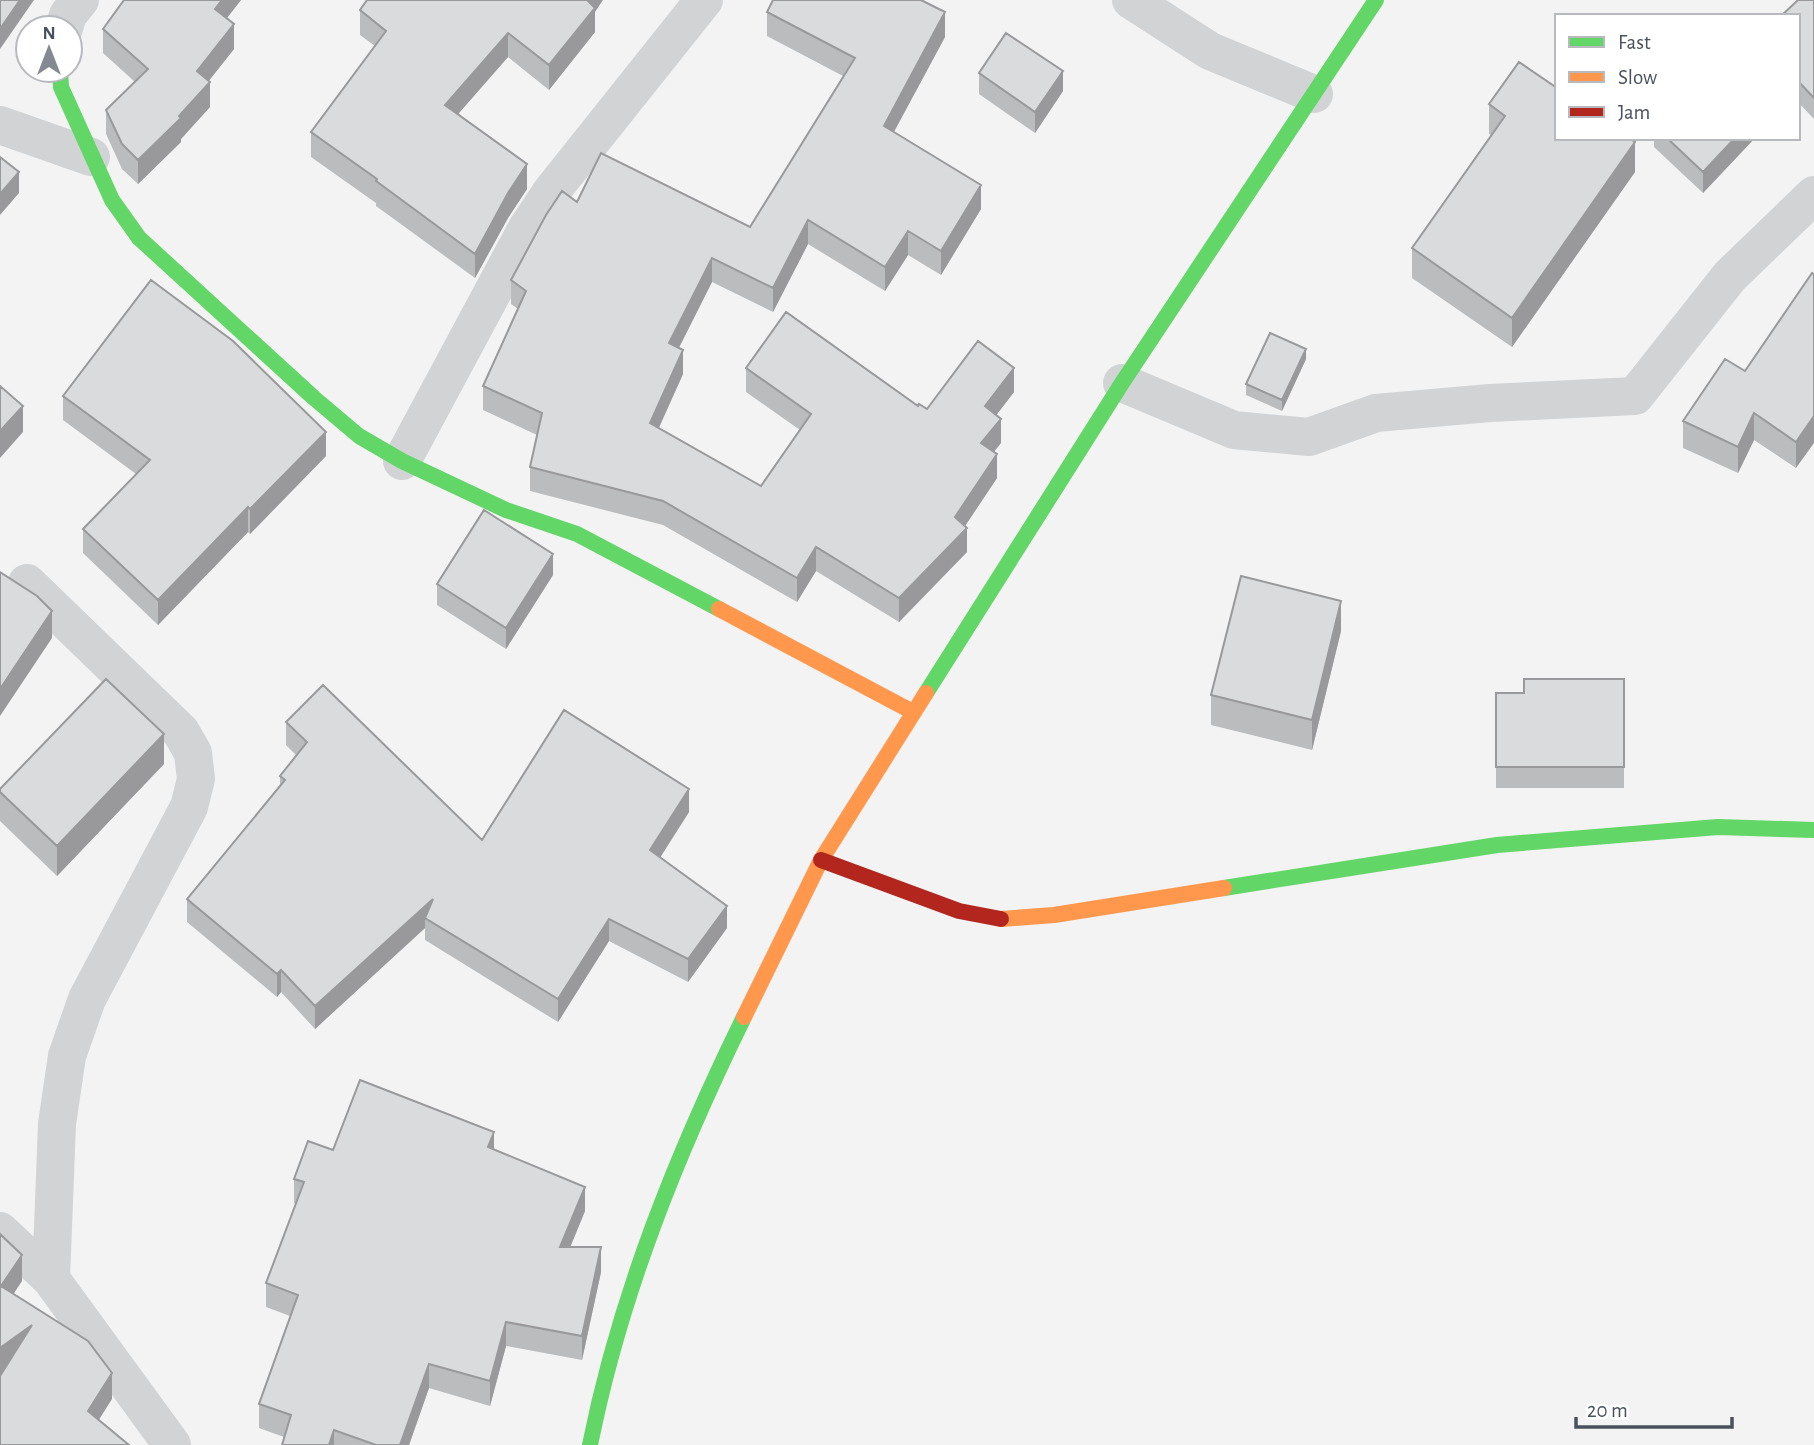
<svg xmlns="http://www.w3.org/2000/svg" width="1814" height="1445" font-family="'Alegreya Sans',sans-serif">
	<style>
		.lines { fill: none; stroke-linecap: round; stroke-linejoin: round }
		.street { stroke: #d1d3d5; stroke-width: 38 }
		.fast { stroke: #63d668; stroke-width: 16 }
		.slow { stroke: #ff974d; stroke-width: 16 }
		.jam { stroke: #b3261e; stroke-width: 16 }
		.wall { fill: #bbbcbe }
		.shaded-wall { fill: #99999b }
		.building { fill: #dadbdd; stroke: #99999b; stroke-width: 2 }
	</style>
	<rect width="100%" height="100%" fill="#f3f3f3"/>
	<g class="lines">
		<!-- street -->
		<path class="street" d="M1131 0 1210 51 1314 94
			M64 28 68 15 80 0
			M0 125 91 157
			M1122 383 1234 430 1309 437 1376 413 1490 403 1635 396 1730 276 1814 195
			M402 461 527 228 551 192 704 0
			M27 583 181 732 193 753 196 779 189 807 87 999 67 1056 57 1124 51 1279
			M0 1231 51 1279 172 1445"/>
		<!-- fast -->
		<path class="fast" d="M60 70 61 87 112 200 139 238 314 398 359 436 402 461 506 510 577 534 719 609
			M926 693 1122 383 1376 0
			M1224 888 1497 845 1718 827 1814 830
			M590 1445C620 1295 677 1154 744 1017"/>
		<!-- slow -->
		<path class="slow" d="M719 609 913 712
			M1001 919 1054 915 1224 888
			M744 1017 821 860 926 693"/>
		<!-- jam -->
		<path class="jam" d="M821 860 959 911 1001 919"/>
	</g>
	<!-- wall -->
	<path class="wall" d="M124 0H241L227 18 234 49 208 81 210 107 181 139V142L138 184 122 169 106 134V110L135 82 103 53V29Z
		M1814 0V119L1798 102V16Z
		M360 10 595 12V32L549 90 508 57 458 114 527 189 508 218 475 278 376 206V203L311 157V132L375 46 360 35Z
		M767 12 945 37 894 132 981 209 941 275 908 255 885 291 808 244 773 312 712 282 679 348 683 374 659 428 761 486 800 430 746 392V368L918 406 927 409 1014 392 996 415 1001 443 994 452 997 478 965 526 967 552 899 622 816 571 797 602 663 525 530 491V467L537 435 483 410V386L518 309 511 304V280L577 202 750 227 843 76 767 36Z
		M979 73 1063 91 1035 133 979 94Z
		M1489 104 1635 172 1512 347 1412 278V248L1491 135 1489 134Z
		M1654 138H1755L1703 193 1654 147Z
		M1812 273 1796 468 1754 440 1738 473 1683 448V421L1745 371Z
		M1306 359 1282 411 1246 395V384Z
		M63 396 326 456 250 534 248 532 158 625 83 553V529L136 474 63 420Z
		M553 575 506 649 437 605V584Z
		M1341 631 1312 750 1211 725V695Z
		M1624 679V788H1496V693H1524Z
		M286 722 482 840 689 812 660 858 727 928 688 982 609 941 558 1022 425 940V928L315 1029 281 992 277 997 187 922V899L280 786V776L296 755 286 745Z
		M164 764 57 876 0 821V789Z
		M494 1149 585 1211 570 1247 601 1272 582 1360 506 1346 490 1406 429 1388 409 1445H282L284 1437 259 1428V1404L290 1316 266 1307V1283L296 1204 294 1203V1179L333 1150Z"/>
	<!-- shaded-wall -->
	<path class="shaded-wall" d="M20 0H34L0 49V29Z
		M222 0H241L215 33V9Z
		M587 0H603L595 12V32L549 90V65Z
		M945 12V37L884 150V126Z
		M234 24V49L197 96V71Z
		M508 33V57L445 129V105Z
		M1063 71V91L1035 133V112Z
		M210 82V107L181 139V142L138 184V160Z
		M1735 138H1755L1703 193V172Z
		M1635 142V172L1512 347V318Z
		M527 164V189L508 218 475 278V254L508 193Z
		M19 172V193L0 215V194Z
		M981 185V209L941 275V251Z
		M808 220V244L773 312V288Z
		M908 231V255L885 291V267Z
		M712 258V282L669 367V343Z
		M1306 349V359L1282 411V400Z
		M683 350V374L650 447V423Z
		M1014 368V392L985 430V406Z
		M23 406V432L0 458V431Z
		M1754 413V440L1738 473V447Z
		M1814 416V443L1796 468V442Z
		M1001 419V443L981 467V443Z
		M326 432V456L250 534V509Z
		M997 454V478L955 541V517Z
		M248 507V532L158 625V600Z
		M967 528V552L899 622V598Z
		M816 547V571L797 602V578Z
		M553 554V575L506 649V628Z
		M1341 601V631L1312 750V720Z
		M52 611V638L0 716V689Z
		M164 734V764L57 876V846Z
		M689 789V812L650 873V850Z
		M433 899 425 918V928L315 1029V1006Z
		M727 906V928L688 982V959Z
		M609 919V941L558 1022V999Z
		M281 970V992L277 997V974Z
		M494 1132V1156L488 1147Z
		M585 1187V1211L560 1272V1247Z
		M601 1247V1272L582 1360V1336Z
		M22 1255V1281L1 1313V1286Z
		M506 1322V1346L490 1406V1381Z
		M32 1325 0 1375V1348Z
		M429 1364V1388L409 1445H400Z
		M112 1373V1399L88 1437V1411Z
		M334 1430V1445H329Z"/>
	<!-- building -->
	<path class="building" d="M0 0H20L0 29Z
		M124 0H222L215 9 234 24 197 71 210 82 179 116 181 118 138 160 122 144 106 110 148 69 103 29Z
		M367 0H587L595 8 549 65 508 33 445 105 527 164 508 193 475 254 376 181 377 179 311 132 386 31 360 10Z
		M773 0H921L945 12 884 126 981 185 941 251 908 231 885 267 808 220 773 288 712 258 669 343 683 350 650 423 761 486 811 414 746 368 786 312 918 406 919 404 927 409 978 341 1014 368 985 406 1001 419 981 443 997 454 955 517 967 528 899 598 816 547 797 578 663 501 530 467 542 413 483 386 526 291 511 280 546 215 562 191 577 202 601 153 750 227 855 58 767 12Z
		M1798 0H1814V98L1798 81V16H1781Z
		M1006 33 1063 71 1035 112 979 73Z
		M1519 62 1557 88V138H1629L1635 142 1512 318 1412 248 1505 116 1489 104Z
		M1667 138H1735L1703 172Z
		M0 157 19 172 0 194Z
		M1812 273 1814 274V416L1796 442 1754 413 1738 447 1683 421 1725 359 1745 371Z
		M151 280 233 341 326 432 250 509 248 507 158 600 83 529 150 460 63 396Z
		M1270 333 1306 349 1282 400 1246 384Z
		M0 386 23 406 0 431Z
		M484 510 553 554 506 628 437 584Z
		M0 572 37 596 52 611 0 689Z
		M1241 576 1341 601 1312 720 1211 695Z
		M106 679 164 734 57 846 0 792V789Z
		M1524 679H1624V767H1496V693H1524Z
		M323 685 482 840 564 710 689 789 650 850 727 906 688 959 609 919 558 999 425 918 433 899 315 1006 281 970 277 974 187 899 285 780 280 776 307 742 286 722Z
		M360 1080 494 1132 488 1147 585 1187 560 1247H601L582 1336 506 1322 490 1381 429 1364 400 1445H376L334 1430 329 1445H282L291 1415 259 1404 298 1295 266 1283 304 1182 294 1179 308 1141 333 1150Z
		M0 1234 22 1255 1 1286 88 1341 112 1373 88 1411 129 1445H0V1376L32 1325 0 1348Z"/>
	<!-- legend -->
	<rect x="1555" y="14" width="245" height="126" fill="#ffffff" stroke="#b7b9bf" stroke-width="2"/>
	<rect x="1569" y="37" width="35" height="10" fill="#63d668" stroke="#b7b9bf" stroke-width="2"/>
	<text x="1618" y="49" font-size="21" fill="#4a515e">Fast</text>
	<rect x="1569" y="72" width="35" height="10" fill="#ff974d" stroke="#b7b9bf" stroke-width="2"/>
	<text x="1618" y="84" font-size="21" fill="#4a515e">Slow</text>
	<rect x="1569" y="107" width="35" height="10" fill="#b3261e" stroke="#b7b9bf" stroke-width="2"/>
	<text x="1618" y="119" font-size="21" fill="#4a515e">Jam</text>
	<!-- north arrow -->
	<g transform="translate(49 49)"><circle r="33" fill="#ffffff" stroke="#b7b9bf" stroke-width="2"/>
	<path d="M0-5L12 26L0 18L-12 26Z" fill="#858a92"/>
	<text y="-10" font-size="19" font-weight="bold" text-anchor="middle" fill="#4a515e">N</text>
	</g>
	<!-- scale -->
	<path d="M1576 1417v10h156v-10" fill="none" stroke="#4a515e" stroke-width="3.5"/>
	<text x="1587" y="1417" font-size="21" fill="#4a515e" stroke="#ffffff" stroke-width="5" paint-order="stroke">20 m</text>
</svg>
